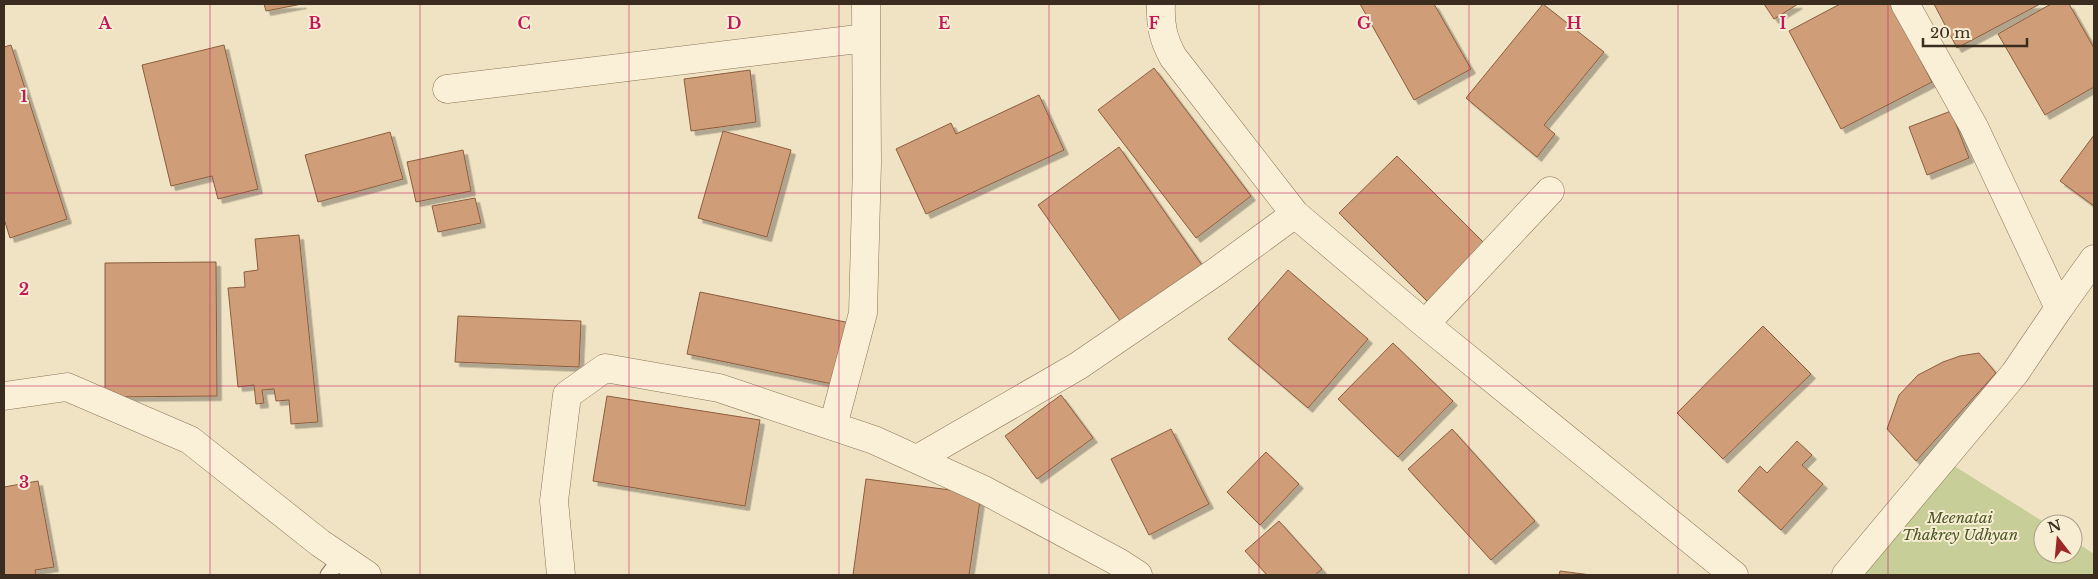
<svg xmlns="http://www.w3.org/2000/svg" width="2098" height="579" font-family="'Libre Baskerville',serif">
	<style>
		.green { fill: #c7ce97 }
		.building { fill: #cf9d78; stroke: #8b5d3e; filter: url(#shadow) }
		.lines { fill: none; stroke-linecap: round; stroke-linejoin: round }
		.service-casing { stroke: #8b7459; stroke-width: 17 }
		.minor-casing { stroke: #8b7459; stroke-width: 29 }
		.service { stroke: #faf0d7; stroke-width: 15 }
		.minor { stroke: #faf0d7; stroke-width: 28 }
		.grid { fill: none; stroke: #c2185b; stroke-width: 1; stroke-opacity: 0.55 }
		.labels { text-anchor: middle; stroke-width: 4; stroke-linejoin: round; paint-order: stroke }
		.park-label { font-size: 15px; font-style: italic; fill: #4a5724; stroke: #f7edd3 }
		.grid-label { font-size: 16px; text-anchor: middle; font-weight: bold; fill: #c2185b; stroke: #f7edd3; stroke-width: 4; stroke-linejoin: round; paint-order: stroke }
	</style>
	<defs>
		<filter id="shadow"><feDropShadow dx="4.5" dy="4.5" stdDeviation="0" flood-color="#0004"/></filter>
	</defs>
	<rect width="100%" height="100%" fill="#f0e3c3"/>
	<!-- green -->
	<path class="green" d="M1951 464 2047 524H2043V554H2073V540L2094 554V575H1852Z"/>
	<!-- building -->
	<path class="building" d="M264 4H302L266 11Z
		M1360 4H1434L1471 69 1414 100Z
		M1543 4 1604 52 1544 125 1555 134 1537 157 1466 98Z
		M1764 4H1798L1774 19Z
		M1840 4H1891L1932 82 1841 129 1789 31Z
		M1934 4H2040L1957 48Z
		M2051 4H2069L2094 48V87L2045 115 1998 34Z
		M11 45 67 219 10 238 4 219V47Z
		M224 45 258 189 218 199 212 176 171 186 142 65Z
		M1154 68 1251 196 1196 238 1098 110Z
		M750 70 756 122 691 131 684 79Z
		M1039 95 1064 150 926 214 896 149 951 123 956 134Z
		M1951 111 1969 158 1927 175 1909 127Z
		M723 131 791 150 767 237 698 218Z
		M390 132 403 179 318 202 305 155Z
		M2094 135V206L2060 181Z
		M1119 147 1204 268 1123 325 1038 205Z
		M463 150 471 191 416 202 407 162Z
		M1397 156 1489 248 1431 305 1339 213Z
		M475 198 481 223 438 232 432 206Z
		M299 235 318 422 291 424 289 400 276 401 274 389 262 390 264 403 256 404 254 385 238 387 228 288 245 287 244 272 258 270 255 239Z
		M216 262 217 396 105 397V263Z
		M1288 270 1368 339 1308 408 1228 339Z
		M700 292 855 324 842 386 687 354Z
		M458 316 581 321 579 367 455 362Z
		M1763 326 1811 374 1723 459 1677 413Z
		M1393 343 1453 401 1398 457 1338 399Z
		M1979 353 1996 373 1916 461 1887 429 1899 395 1918 375 1943 362 1960 356Z
		M1061 395 1093 438 1037 479 1005 436Z
		M607 396 760 420 745 506 593 481Z
		M1171 429 1209 504 1149 535 1111 459Z
		M1452 429 1535 521 1491 560 1408 469Z
		M1797 441 1812 455 1802 465 1823 484 1781 530 1738 491 1760 466 1767 473Z
		M1266 452 1299 484 1260 525 1227 492Z
		M866 479 981 494 969 575H853Z
		M38 481 54 567 35 570 36 575H4V487Z
		M1279 521 1322 569 1315 575H1267L1245 551Z
		M1560 571 1591 575H1559Z"/>
	<g class="lines">
		<!-- service casing -->
		<g class="service-casing">
			<path id="service" d="M328 575 341 558"/>
		</g>
		<!-- minor casing -->
		<g class="minor-casing">
			<path id="minor" d="M1161 4C1160 24 1163 39 1173 57L1295 214
				M1905 4 1974 127 2059 308
				M447 89 866 38
				M1425 324 1550 191
				M4 396 67 387 190 440 320 543 367 575
				M833 426 863 313 867 163 866 4
				M917 459 1078 366 1217 271 1295 214 1425 324 1734 575
				M561 575 554 501 567 395 605 368 719 388 874 440 984 490 1118 562 1138 575
				M1846 575 2015 373 2059 308 2094 259"/>
		</g>
		<!-- service -->
		<use href="#service" class="service"/>
		<!-- minor -->
		<use href="#minor" class="minor"/>
	</g>
	<!-- grid -->
	<path class="grid" d="M210 4V575M420 4V575M629 4V575M839 4V575M1049 4V575M1259 4V575M1469 4V575M1678 4V575M1888 4V575M4 193H2094M4 386H2094"/>
	<g class="labels">
		<!-- park labels -->
		<g class="park-label">
			<text x="1960" y="523">Meenatai<tspan x="1960" dy="17">Thakrey Udhyan</tspan></text>
		</g>
	</g>
	<g class="grid-label">
		<text x="105" y="29">A</text>
		<text x="315" y="29">B</text>
		<text x="524" y="29">C</text>
		<text x="734" y="29">D</text>
		<text x="944" y="29">E</text>
		<text x="1154" y="29">F</text>
		<text x="1364" y="29">G</text>
		<text x="1574" y="29">H</text>
		<text x="1783" y="29">I</text>
		<text x="24" y="102">1</text>
		<text x="24" y="295">2</text>
		<text x="24" y="488">3</text>
	</g>
	<!-- border -->
	<rect width="2098" height="579" fill="none" stroke="#3a2c1e" stroke-width="10"/>
	<!-- north arrow -->
	<g transform="translate(2058 539) rotate(344)"><circle r="24" fill="#f7edd3" stroke="#aba08b"/>
	<path d="M0-4L9 19L0 12L-9 19Z" fill="#9c2727"/>
	<text y="-8" font-size="14" font-weight="bold" text-anchor="middle" fill="#3a2c1e">N</text>
	</g>
	<!-- scale -->
	<path d="M1923 38v8h104v-8" fill="none" stroke="#3a2c1e" stroke-width="2.5"/>
	<text x="1930" y="38" font-size="15" fill="#3a2c1e" stroke="#f7edd3" stroke-width="4" paint-order="stroke">20 m</text>
</svg>
